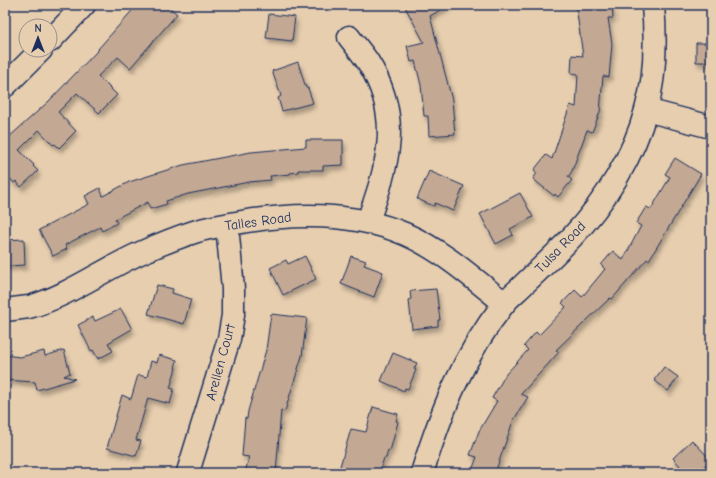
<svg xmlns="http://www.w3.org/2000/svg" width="716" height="478" font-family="'Comic Neue',sans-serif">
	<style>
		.building { fill: #c3a893; stroke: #1b2f5e; filter: url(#shadow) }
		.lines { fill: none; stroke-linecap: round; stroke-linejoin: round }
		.minor-casing { stroke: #1b2f5e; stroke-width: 25 }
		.minor { stroke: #e7ceaf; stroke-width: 22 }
		.labels { text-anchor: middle; stroke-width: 3.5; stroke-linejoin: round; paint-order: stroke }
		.street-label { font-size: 14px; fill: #1b2f5e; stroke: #e7ceaf }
	</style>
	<defs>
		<filter id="shadow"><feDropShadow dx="2.5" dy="4.5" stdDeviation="2" flood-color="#0004"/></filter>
	</defs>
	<rect width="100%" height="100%" fill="#e7ceaf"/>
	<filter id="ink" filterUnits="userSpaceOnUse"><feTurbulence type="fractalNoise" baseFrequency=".025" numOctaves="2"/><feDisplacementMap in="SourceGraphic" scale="8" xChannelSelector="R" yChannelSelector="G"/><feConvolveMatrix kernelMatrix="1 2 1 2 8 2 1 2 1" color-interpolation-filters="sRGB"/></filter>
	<g filter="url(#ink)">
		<!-- building -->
		<path class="building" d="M137 5H167L177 14 130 68 118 57 98 76 117 95 99 113 77 93 58 112 76 131 59 148 55 144 53 145 39 130 19 150 34 165 33 166 38 171 21 187 16 181 14 183 5 172V135L8 138 48 102 99 49H98Z
			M404 5H449L430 16 452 100 455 134 429 136 428 116H424L421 85 415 61 411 62 407 46 424 42Z
			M584 5H612L613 18H608L612 44 609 77 603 76 600 112 592 132 587 130 572 171 568 177 572 180 558 197 555 194 554 196 533 179 537 173 534 170 546 155 552 159 570 105 576 107 578 74 571 73 572 55 583 56 576 6Z
			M269 14 295 17 292 41 266 38Z
			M696 43H711V62H696Z
			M298 62 306 88H308L313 103 282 111 278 98 281 96 272 71Z
			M306 140H343V165L323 166V170H298V172L290 173V174L270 176 271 180 249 182 188 194 166 201 167 204 150 209 148 202 115 219 117 223 102 231 100 227 65 245 67 249 53 256 39 230 89 204 85 196 100 188 103 196 129 182 183 165 251 152 306 147Z
			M675 158 701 174 649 260 647 259 612 299 610 298 556 350 559 352 521 394 528 397 513 421 495 473H471L477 457 470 455 479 431 497 401 492 398 506 374 528 350 524 346 536 332 539 335 566 307 562 303 575 290 582 297 605 269 601 265 613 251 623 260 641 226 636 223 646 207 651 209 670 177 665 174Z
			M429 171 464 186 453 211 435 203 434 206 417 199Z
			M520 193 533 217 510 229 513 235 496 244 480 214Z
			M24 239 25 265 5 266V240Z
			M305 256 316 279 283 295 270 268 286 260 288 264Z
			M351 256 366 261 364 265 383 272 374 297 341 284Z
			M157 285 173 289 172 293 191 299 184 324 148 314Z
			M436 289 440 320H438V326L412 329 409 300 411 299 410 291Z
			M121 309 132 329 108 343 113 351 98 359 93 350 91 351 78 325 93 317 95 321Z
			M271 314 307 318 302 356 285 411 281 410 276 473H245L249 457 242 456 245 418 247 419 248 411 266 350Z
			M64 350 70 373 64 376 75 379 37 390 35 382 5 380V355L20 357 44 351 45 356Z
			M393 353 417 363 414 369 416 370 408 389 405 388 404 391 381 381Z
			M159 355 177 360 175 368H176L170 388 174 389 170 404 148 398 136 440 141 441 136 456 107 448 122 395 131 399 138 375 147 377 151 361 157 363Z
			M664 367 678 377 668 391 654 380Z
			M373 407 398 414 396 421 398 422 390 451 388 450 386 458H384L379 473H338L351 429 366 432Z
			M692 440 711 460 697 473H686L673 458Z"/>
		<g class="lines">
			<!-- minor casing -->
			<g class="minor-casing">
				<path id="minor" d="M349 37C355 45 362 53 368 62 403 117 388 165 368 221
					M50 41 84 5
					M5 86 41 50
					M646 110 711 127
					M5 310C13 309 21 308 29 307 66 297 103 270 138 254 156 246 175 238 194 232 207 227 222 226 236 223 292 213 351 211 405 234 442 250 473 278 504 303
					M188 472 229 339 233 315V289L227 225
					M422 473C441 412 463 356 503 305 508 298 516 292 522 286 539 270 556 254 572 237 604 203 634 156 646 110 656 76 656 40 653 5"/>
			</g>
			<!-- minor -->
			<use href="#minor" class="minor"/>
		</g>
	</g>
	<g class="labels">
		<!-- street labels -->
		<g class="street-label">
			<text transform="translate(258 221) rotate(-8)" y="5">Talles Road</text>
			<text transform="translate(560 247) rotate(-46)" y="5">Tulsa Road</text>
			<text transform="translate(220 362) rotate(-75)" y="5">Arellen Court</text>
		</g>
	</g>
	<!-- margin -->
	<rect width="716" height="478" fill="none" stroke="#e7ceaf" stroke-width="20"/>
	<rect x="10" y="10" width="696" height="458" fill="none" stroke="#1b2f5e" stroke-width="1.5" filter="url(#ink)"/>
	<!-- north arrow -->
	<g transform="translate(38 38)"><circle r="19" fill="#e7ceaf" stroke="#958e8f"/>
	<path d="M0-3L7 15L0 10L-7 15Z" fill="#1b2f5e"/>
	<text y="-6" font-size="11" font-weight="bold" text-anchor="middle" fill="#1b2f5e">N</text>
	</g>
</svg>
